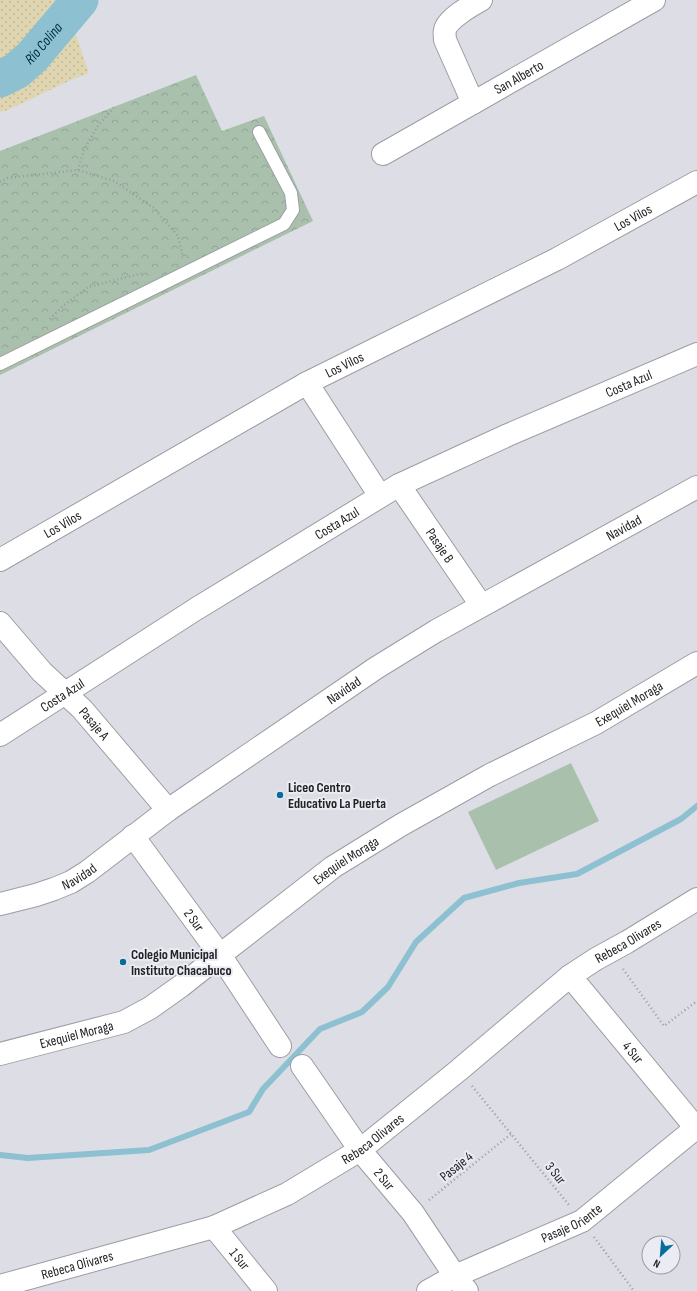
<svg xmlns="http://www.w3.org/2000/svg" width="697" height="1291" font-family="'Sofia Sans Condensed',sans-serif">
	<style>
		.sand { fill: url(#sand-dots) }
		.park { fill: url(#park-crowns) }
		.garden { fill: #a9c0ad }
		.lines { fill: none; stroke-linecap: round; stroke-linejoin: round }
		.stream { stroke: #8dc0d0; stroke-width: 6 }
		.river { stroke: #8dc0d0; stroke-width: 37 }
		.service-casing { stroke: #9c9da4; stroke-width: 14 }
		.minor-casing { stroke: #9c9da4; stroke-width: 24 }
		.path { stroke: #9a9aa0; stroke-width: 2.5; stroke-dasharray: 1 3; stroke-linecap: butt }
		.service { stroke: #fff; stroke-width: 12 }
		.minor { stroke: #fff; stroke-width: 22 }
		.poi-dot { fill: #076e9b; stroke: #eaebf3; stroke-width: 1.5 }
		.labels { text-anchor: middle; stroke-width: 4; stroke-linejoin: round; paint-order: stroke }
		.street-label { font-size: 14px; fill: #232326; stroke: #eaebf3 }
		.poi-label { font-size: 14px; font-weight: bold; fill: #232326; stroke: #eaebf3; text-anchor: start }
		.water-label { font-size: 15px; font-style: italic; fill: #00303c; stroke: #eaebf3 }
	</style>
	<defs>
		<pattern id="sand-dots" width="8" height="8" patternUnits="userSpaceOnUse"><rect width="8" height="8" fill="#dfd5b0"/><path d="M2 2h.1M6 6h.1" fill="none" stroke="#bfb797" stroke-width="1.8" stroke-linecap="round"/></pattern>
		<pattern id="park-crowns" width="20" height="18" patternUnits="userSpaceOnUse"><rect width="20" height="18" fill="#a9c0ad"/><path d="M2 6a3 3 0 1 1 6 0M12 15a3 3 0 1 1 6 0" fill="none" stroke="#91a595"/></pattern>
	</defs>
	<rect width="100%" height="100%" fill="#dddee5"/>
	<!-- sand -->
	<path class="sand" d="M0 0H64L89 73 71 80 8 110 0 112Z"/>
	<!-- park -->
	<path class="park" d="M196 75 222 131 264 116 313 221 0 375V151Z"/>
	<!-- garden -->
	<path class="garden" d="M571 763 599 821 496 870 468 812Z"/>
	<g class="lines">
		<!-- stream -->
		<path class="stream" d="M0 1155 28 1158 149 1150 249 1112 263 1089 320 1029 362 1012 388 987 416 942 464 898 519 883 577 874 681 819 697 806"/>
		<!-- river -->
		<path class="river" id="s1" d="M0 79 16 71 32 57 80 0"/>
		<!-- service casing -->
		<g class="service-casing">
			<path id="service" d="M0 364 284 224 293 210 291 193 259 132"/>
		</g>
		<!-- minor casing -->
		<g class="minor-casing">
			<g id="minor">
				<path d="M473 103 445 40C445 37 444 33 445 30 447 19 472 5 481 0"/>
				<path id="s2" d="M383 154 654 0"/>
				<path d="M307 383 380 496"/>
				<path id="s3" d="M399 485 481 605"/>
				<path id="s4" d="M0 560 307 383 557 259 697 182"/>
				<path id="s5" d="M0 623 42 672 82 709 168 810"/>
				<path id="s6" d="M0 735 196 609 399 485 508 435 697 354"/>
				<path id="s7" d="M133 836 220 955 280 1046"/>
				<path id="s8" d="M0 904 36 895 54 889 71 882 87 872 168 810 376 668 436 631 697 487"/>
				<path id="s9" d="M570 976 696 1128"/>
				<path id="s10" d="M0 1054 124 1022 150 1008 181 986 220 955 333 867 401 825 490 775 596 723 697 663"/>
				<path id="s11" d="M302 1066 360 1150 413 1213 455 1276 467 1291"/>
				<path id="s12" d="M214 1227 266 1291"/>
				<path id="s13" d="M0 1286 214 1227 287 1194 360 1150 459 1070 570 976 596 959 627 942 697 899"/>
				<path id="s14" d="M428 1291 455 1276 582 1221 697 1127"/>
			</g>
		</g>
		<!-- path -->
		<path class="path" d="M78 170 84 150 97 127 115 106
			M0 182 8 178 78 170 114 181 154 208 178 236 183 257
			M50 319 63 306 88 287 143 273
			M623 969 664 1026 697 1001
			M472 1086 569 1205
			M429 1200 511 1134
			M594 1237 634 1291"/>
		<!-- service -->
		<use href="#service" class="service"/>
		<!-- minor -->
		<use href="#minor" class="minor"/>
	</g>
	<!-- markers -->
	<g class="poi-dot">
		<circle cx="280" cy="795" r="4"/>
		<circle cx="123" cy="962" r="4"/>
	</g>
	<g class="labels">
		<!-- street labels -->
		<g class="street-label">
			<text dy="5" stroke="none"><textPath href="#s2" startOffset="156">San Alberto</textPath></text>
			<text dy="5" stroke="none"><textPath href="#s4" startOffset="720">Los Vilos</textPath></text>
			<text dy="5" stroke="none"><textPath href="#s4" startOffset="396">Los Vilos</textPath></text>
			<text dy="5" stroke="none"><textPath href="#s6" startOffset="722">Costa Azul</textPath></text>
			<text dy="5" stroke="none"><textPath href="#s6" startOffset="398">Costa Azul</textPath></text>
			<text dy="5" stroke="none"><textPath href="#s4" startOffset="72">Los Vilos</textPath></text>
			<text dy="5" stroke="none"><textPath href="#s8" startOffset="732">Navidad</textPath></text>
			<text dy="5" stroke="none"><textPath href="#s3" startOffset="73">Pasaje B</textPath></text>
			<text dy="5" stroke="none"><textPath href="#s8" startOffset="408">Navidad</textPath></text>
			<text dy="5" stroke="none"><textPath href="#s6" startOffset="74">Costa Azul</textPath></text>
			<text dy="5" stroke="none"><textPath href="#s10" startOffset="727">Exequiel Moraga</textPath></text>
			<text dy="5" stroke="none"><textPath href="#s5" startOffset="138">Pasaje A</textPath></text>
			<text dy="5" stroke="none"><textPath href="#s10" startOffset="403">Exequiel Moraga</textPath></text>
			<text dy="5" stroke="none"><textPath href="#s8" startOffset="84">Navidad</textPath></text>
			<text dy="5" stroke="none"><textPath href="#s7" startOffset="104">2 Sur</textPath></text>
			<text dy="5" stroke="none"><textPath href="#s13" startOffset="728">Rebeca Olivares</textPath></text>
			<text dy="5" stroke="none"><textPath href="#s10" startOffset="79">Exequiel Moraga</textPath></text>
			<text dy="5" stroke="none"><textPath href="#s9" startOffset="99">4 Sur</textPath></text>
			<text dy="5" stroke="none"><textPath href="#s13" startOffset="404">Rebeca Olivares</textPath></text>
			<text transform="translate(456 1166) rotate(-39)" y="5">Pasaje 4</text>
			<text transform="translate(556 1173) rotate(51)" y="5">3 Sur</text>
			<text dy="5" stroke="none"><textPath href="#s11" startOffset="140">2 Sur</textPath></text>
			<text dy="5" stroke="none"><textPath href="#s14" startOffset="159">Pasaje Oriente</textPath></text>
			<text dy="5" stroke="none"><textPath href="#s12" startOffset="41">1 Sur</textPath></text>
			<text dy="5" stroke="none"><textPath href="#s13" startOffset="80">Rebeca Olivares</textPath></text>
		</g>
		<!-- poi labels -->
		<g class="poi-label">
			<text x="288" y="792">Liceo Centro<tspan x="288" dy="16">Educativo La Puerta</tspan></text>
			<text x="131" y="959">Colegio Municipal<tspan x="131" dy="16">Instituto Chacabuco</tspan></text>
		</g>
		<!-- water labels -->
		<g class="water-label">
			<text dy="5" stroke="none"><textPath href="#s1" startOffset="57">Río Colina</textPath></text>
		</g>
	</g>
	<!-- north arrow -->
	<g transform="translate(661 1255) rotate(206)"><circle r="19" fill="#eaebf3" stroke="#9a9ba1"/>
	<path d="M0-3L7 15L0 10L-7 15Z" fill="#076e9b"/>
	<text y="-6" font-size="11" font-weight="bold" text-anchor="middle" fill="#232326">N</text>
	</g>
</svg>
